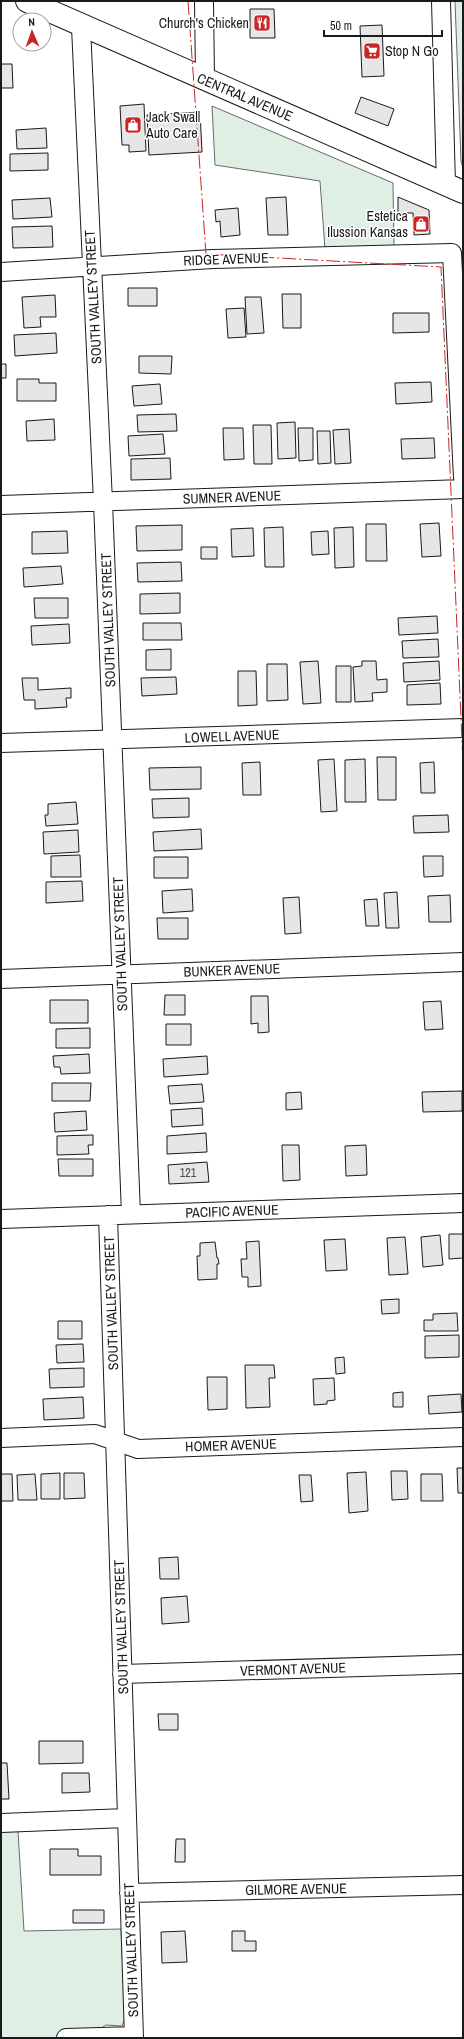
<svg xmlns="http://www.w3.org/2000/svg" width="464" height="2039" font-family="'Archivo Narrow',sans-serif">
	<style>
		.green { fill: #e0efe3; stroke: #6a6a6a }
		.building { fill: #e6e6e6; stroke: #1a1a1a }
		.lines { fill: none; stroke-linecap: round; stroke-linejoin: round }
		.minor-casing { stroke: #1a1a1a; stroke-width: 20 }
		.major-casing { stroke: #1a1a1a; stroke-width: 24 }
		.minor { stroke: #fff; stroke-width: 18 }
		.major { stroke: #fff; stroke-width: 22 }
		.power { stroke: #c62828; stroke-width: 1; stroke-dasharray: 14 3 2 3; stroke-linecap: butt }
		.labels { text-anchor: middle; stroke-width: 3; stroke-linejoin: round; paint-order: stroke }
		.number-label { font-size: 12px; fill: #4d4d4d }
		.poi-label { font-size: 14px; fill: #1a1a1a; stroke: #fff; text-anchor: end }
		.street-label { font-size: 14px; fill: #1a1a1a; stroke: #fff }
	</style>
	<rect width="100%" height="100%" fill="#fff"/>
	<!-- green -->
	<path class="green" d="M455 1H463V168L461 161Z
		M212 106 393 183 394 247 325 249 320 181 215 165Z
		M18 1831 24 1931 121 1929 125 2018 122 2026 106 2025 87 2038H1V1832Z"/>
	<!-- building -->
	<path class="building" d="M250 9H274L275 38H250Z
		M382 25 384 76 362 77 360 26Z
		M1 64H12L13 88H1Z
		M361 97 394 109 388 126 355 113Z
		M144 104 146 151 129 152V145H122L120 106Z
		M200 112 202 152 149 155 147 115Z
		M46 128 47 148 17 149 16 130Z
		M48 153V170L10 171V154Z
		M286 197 288 235H268L266 198Z
		M398 197 429 210 430 234 414 235 413 213H398Z
		M50 198 52 217 13 219 12 200Z
		M238 208 240 235 221 237 220 221 216 222 215 210Z
		M52 226 53 247 13 248 12 227Z
		M128 288H157V306H128Z
		M282 294H301V328H283Z
		M55 295 56 317H40L41 327 24 328 22 297Z
		M245 297H261L264 333 247 334Z
		M244 308 246 337 228 338 226 309Z
		M393 313H429V332L393 333Z
		M56 333 57 353 15 356 14 335Z
		M139 356H172L171 374 139 373Z
		M1 364H6V378H1Z
		M17 379H39V383H56V401H17Z
		M431 382 432 402 396 404 395 383Z
		M160 384 162 404 134 406 132 386Z
		M176 414 177 431 138 432 137 415Z
		M54 419 55 440 27 441 26 421Z
		M295 422 296 458 278 459 277 423Z
		M253 425H271L272 464H254Z
		M223 428H243L244 459 224 460Z
		M298 428H313V460L299 461Z
		M349 429 351 463 335 464 333 430Z
		M317 431H330L331 463 318 464Z
		M163 434 165 454 129 456 128 436Z
		M434 438 435 458 402 459 401 439Z
		M170 458 171 479 131 480V459Z
		M439 523 441 556 422 557 420 524Z
		M366 524H386L387 561H366Z
		M182 525V550L137 551 136 526Z
		M283 527 284 567H265L264 528Z
		M353 527 354 567 335 568 334 528Z
		M253 528 254 556 232 557 231 529Z
		M67 531 68 553 32 554V532Z
		M328 531 329 554 312 555 311 532Z
		M201 547H217V559H201Z
		M181 562 182 581 138 582 137 563Z
		M61 566 63 584 24 587 23 568Z
		M180 593V613L140 614V594Z
		M34 598H68V618H35Z
		M437 616 438 633 399 635 398 618Z
		M143 623H181L182 640H143Z
		M69 624 70 643 32 645 31 626Z
		M438 639 439 657 403 658 402 641Z
		M171 649V670H146V650Z
		M318 661 321 703 303 704 300 662Z
		M362 661H376L377 680 387 679V692L372 693 373 701 355 702 353 667 362 666Z
		M439 661 440 680 404 682 403 663Z
		M267 664H287L288 700 267 701Z
		M336 666H351V702H336Z
		M238 671H256L257 705 238 706Z
		M176 677 177 694 142 696 141 678Z
		M22 678H38V690L71 688V698H66L67 707 35 709V700H24Z
		M440 683 441 704 407 705V685Z
		M377 757H396V800H378Z
		M334 759 337 811 321 812 318 760Z
		M365 759 366 802H345V760Z
		M260 762 261 795H243L242 763Z
		M434 762 435 793H421L420 763Z
		M201 767V789L150 790 149 768Z
		M189 798V817L153 818 152 799Z
		M76 802 78 824 46 826 45 815H48V804Z
		M448 815 449 832 414 833 413 816Z
		M201 829 202 849 154 851 153 832Z
		M78 830 79 852 44 854 43 832Z
		M80 855 81 877H51V856Z
		M423 856H443V876L424 877Z
		M154 857H188V878H154Z
		M82 881 83 901 46 903V882Z
		M192 889 193 911 163 913 162 891Z
		M397 892 399 928H386L384 893Z
		M450 895 451 922H429L428 896Z
		M299 897 301 933 285 934 283 898Z
		M377 899 379 926H366L364 900Z
		M157 918H188V939H158Z
		M165 995H185V1015H164Z
		M251 996H268L269 1032 258 1033V1023L251 1024Z
		M50 1000H88V1023H50Z
		M441 1001 443 1029 425 1030 423 1002Z
		M166 1024H191V1045H166Z
		M90 1028V1048H56V1029Z
		M89 1054 90 1073 61 1074 60 1067H54L53 1056Z
		M207 1056 208 1074 164 1077 163 1059Z
		M52 1083H91L90 1101H52Z
		M202 1084 204 1102 170 1104 168 1086Z
		M462 1091V1111L423 1112 422 1092Z
		M301 1092 302 1109 286 1110V1093Z
		M202 1108 203 1125 172 1127 171 1110Z
		M86 1111 87 1130 55 1132 54 1113Z
		M206 1133 207 1152 167 1154V1136Z
		M93 1135V1145H88L89 1154 57 1155V1136Z
		M282 1145H299L300 1180 283 1181Z
		M366 1145 367 1175 346 1176 345 1146Z
		M58 1159H93V1176H59Z
		M207 1162 209 1182 169 1184 168 1165Z
		M449 1234H463V1258L449 1259Z
		M440 1235 443 1265 423 1267 421 1237Z
		M405 1237 408 1274 389 1275 387 1238Z
		M345 1239 347 1270 326 1271 324 1240Z
		M259 1241 261 1286 248 1287V1277H242L241 1259H247L246 1242Z
		M215 1242 217 1258H218L219 1264H217V1279L198 1280 197 1256H200V1243Z
		M399 1299V1313L382 1314 381 1300Z
		M457 1313 458 1331H424V1320H433V1314Z
		M58 1321H82V1339H58Z
		M459 1335V1357L425 1358V1336Z
		M83 1344 84 1362 57 1363 56 1345Z
		M344 1357 345 1373 336 1374 335 1358Z
		M245 1365H274L275 1378H269L270 1407 246 1408Z
		M84 1368V1387L50 1388 49 1369Z
		M207 1377H227V1409L208 1410Z
		M334 1378 335 1400 327 1401V1404L314 1405 313 1379Z
		M403 1392V1407H393V1393Z
		M461 1394 462 1412 429 1414 428 1396Z
		M83 1397 84 1418 44 1420 43 1399Z
		M457 1468H463V1493H458Z
		M391 1471H407L408 1499 392 1500Z
		M366 1472 368 1511 349 1513 347 1473Z
		M60 1473V1499H41V1474Z
		M64 1473H84L85 1498 64 1499Z
		M1 1474H12L13 1501H1Z
		M35 1474 37 1500H18L17 1475Z
		M421 1474H442L443 1501H421Z
		M299 1475H311L313 1501 301 1502Z
		M178 1557 179 1579H160L159 1558Z
		M187 1596 189 1622 162 1624 161 1598Z
		M158 1714H178V1730H159Z
		M39 1741H83V1763L39 1764Z
		M1 1763H7L9 1799H1Z
		M62 1773H89L90 1792 62 1793Z
		M176 1839H185V1862H175Z
		M50 1849H78V1856H101V1875H50Z
		M73 1910H104V1923H73Z
		M185 1931 187 1962 162 1963 161 1932Z
		M232 1931H245V1941H256V1951H232Z"/>
	<g class="lines">
		<!-- minor casing -->
		<g class="minor-casing">
			<path id="minor" d="M204 1 205 79
				M441 1 446 185
				M81 27 103 502 131 1214
				M1 272 213 259 452 253 463 478
				M1 505 463 489
				M1 743 463 728
				M1 979 463 962
				M108 1215 134 2038
				M1 1219 463 1203
				M1 1438 95 1434 138 1449 463 1437
				M122 1674 463 1664
				M1 1823 126 1818
				M129 1893 463 1885
				M66 2038 134 2036"/>
		</g>
		<!-- major casing -->
		<g class="major-casing">
			<path id="major" d="M27 1 463 192"/>
		</g>
		<!-- minor -->
		<use href="#minor" class="minor"/>
		<!-- major -->
		<use href="#major" class="major"/>
		<!-- power -->
		<path class="power" d="M188 1 206 254 441 267 463 763"/>
	</g>
	<!-- icons -->
	<defs>
		<g id="restaurant-square" transform="scale(0.9)"><rect x="-9" y="-9" width="18" height="18" rx="4" fill="#c62828" stroke="#fff"/><path d="M-5-6h1v4h1v-4h1v4h1v-4h1v5L-1.5 .5V6h-2V.5L-5-1ZM5-6V6H3V1.5H1.5Q1.5-4 5-6Z" fill="#fff"/></g>
		<g id="supermarket-square" transform="scale(0.9)"><rect x="-9" y="-9" width="18" height="18" rx="4" fill="#c62828" stroke="#fff"/><path d="M-6-5.5h2.5l.6 2H6L4.5 2H-2.5L-4.4-4H-6ZM-1.5 3.2a1.3 1.3 0 1 0 .1 0ZM3 3.2a1.3 1.3 0 1 0 .1 0Z" fill="#fff"/></g>
		<g id="shop-square" transform="scale(0.9)"><rect x="-9" y="-9" width="18" height="18" rx="4" fill="#c62828" stroke="#fff"/><path d="M-5-2.5h2.3a2.7 3.5 0 0 1 5.4 0H5L5.5 6h-11ZM-1.5-2.5h3a1.5 2.3 0 0 0-3 0Z" fill="#fff"/></g>
	</defs>
	<g fill-rule="evenodd">
		<use href="#restaurant-square" x="262" y="23"/>
		<use href="#supermarket-square" x="372" y="51"/>
		<use href="#shop-square" x="133" y="125"/>
		<use href="#shop-square" x="421" y="224"/>
	</g>
	<g class="labels">
		<!-- number labels -->
		<g class="number-label">
			<text x="188" y="1177">121</text>
		</g>
		<!-- poi labels -->
		<g class="poi-label">
			<text x="249" y="28">Church's Chicken</text>
			<text x="385" y="56" text-anchor="start">Stop N Go</text>
			<text x="146" y="122" text-anchor="start">Jack Swall<tspan x="146" dy="16">Auto Care</tspan></text>
			<text x="408" y="221">Estetica<tspan x="408" dy="16">Ilussion Kansas</tspan></text>
		</g>
		<!-- street labels -->
		<g class="street-label">
			<text transform="translate(245 97) rotate(23)" y="5">CENTRAL AVENUE</text>
			<text transform="translate(226 259) rotate(-2)" y="5">RIDGE AVENUE</text>
			<text transform="translate(93 297) rotate(-93)" y="5">SOUTH VALLEY STREET</text>
			<text transform="translate(232 497) rotate(-2)" y="5">SUMNER AVENUE</text>
			<text transform="translate(108 620) rotate(-92)" y="5">SOUTH VALLEY STREET</text>
			<text transform="translate(232 736) rotate(-2)" y="5">LOWELL AVENUE</text>
			<text transform="translate(120 944) rotate(-92)" y="5">SOUTH VALLEY STREET</text>
			<text transform="translate(232 970) rotate(-2)" y="5">BUNKER AVENUE</text>
			<text transform="translate(232 1211) rotate(-2)" y="5">PACIFIC AVENUE</text>
			<text transform="translate(111 1303) rotate(-92)" y="5">SOUTH VALLEY STREET</text>
			<text transform="translate(231 1445) rotate(-2)" y="5">HOMER AVENUE</text>
			<text transform="translate(121 1627) rotate(-92)" y="5">SOUTH VALLEY STREET</text>
			<text transform="translate(293 1669) rotate(-2)" y="5">VERMONT AVENUE</text>
			<text transform="translate(296 1889) rotate(-1)" y="5">GILMORE AVENUE</text>
			<text transform="translate(131 1950) rotate(-92)" y="5">SOUTH VALLEY STREET</text>
		</g>
	</g>
	<!-- border -->
	<rect width="464" height="2039" fill="none" stroke="#1a1a1a" stroke-width="4"/>
	<!-- north arrow -->
	<g transform="translate(32 32) rotate(358)"><circle r="19" fill="#ffffff" stroke="#a3a3a3"/>
	<path d="M0-3L7 15L0 10L-7 15Z" fill="#c62828"/>
	<text y="-6" font-size="11" font-weight="bold" text-anchor="middle" fill="#1a1a1a">N</text>
	</g>
	<!-- scale -->
	<path d="M324 30v6h118v-6" fill="none" stroke="#1a1a1a" stroke-width="2"/>
	<text x="330" y="30" font-size="12" fill="#1a1a1a" stroke="#ffffff" stroke-width="3" paint-order="stroke">50 m</text>
</svg>
